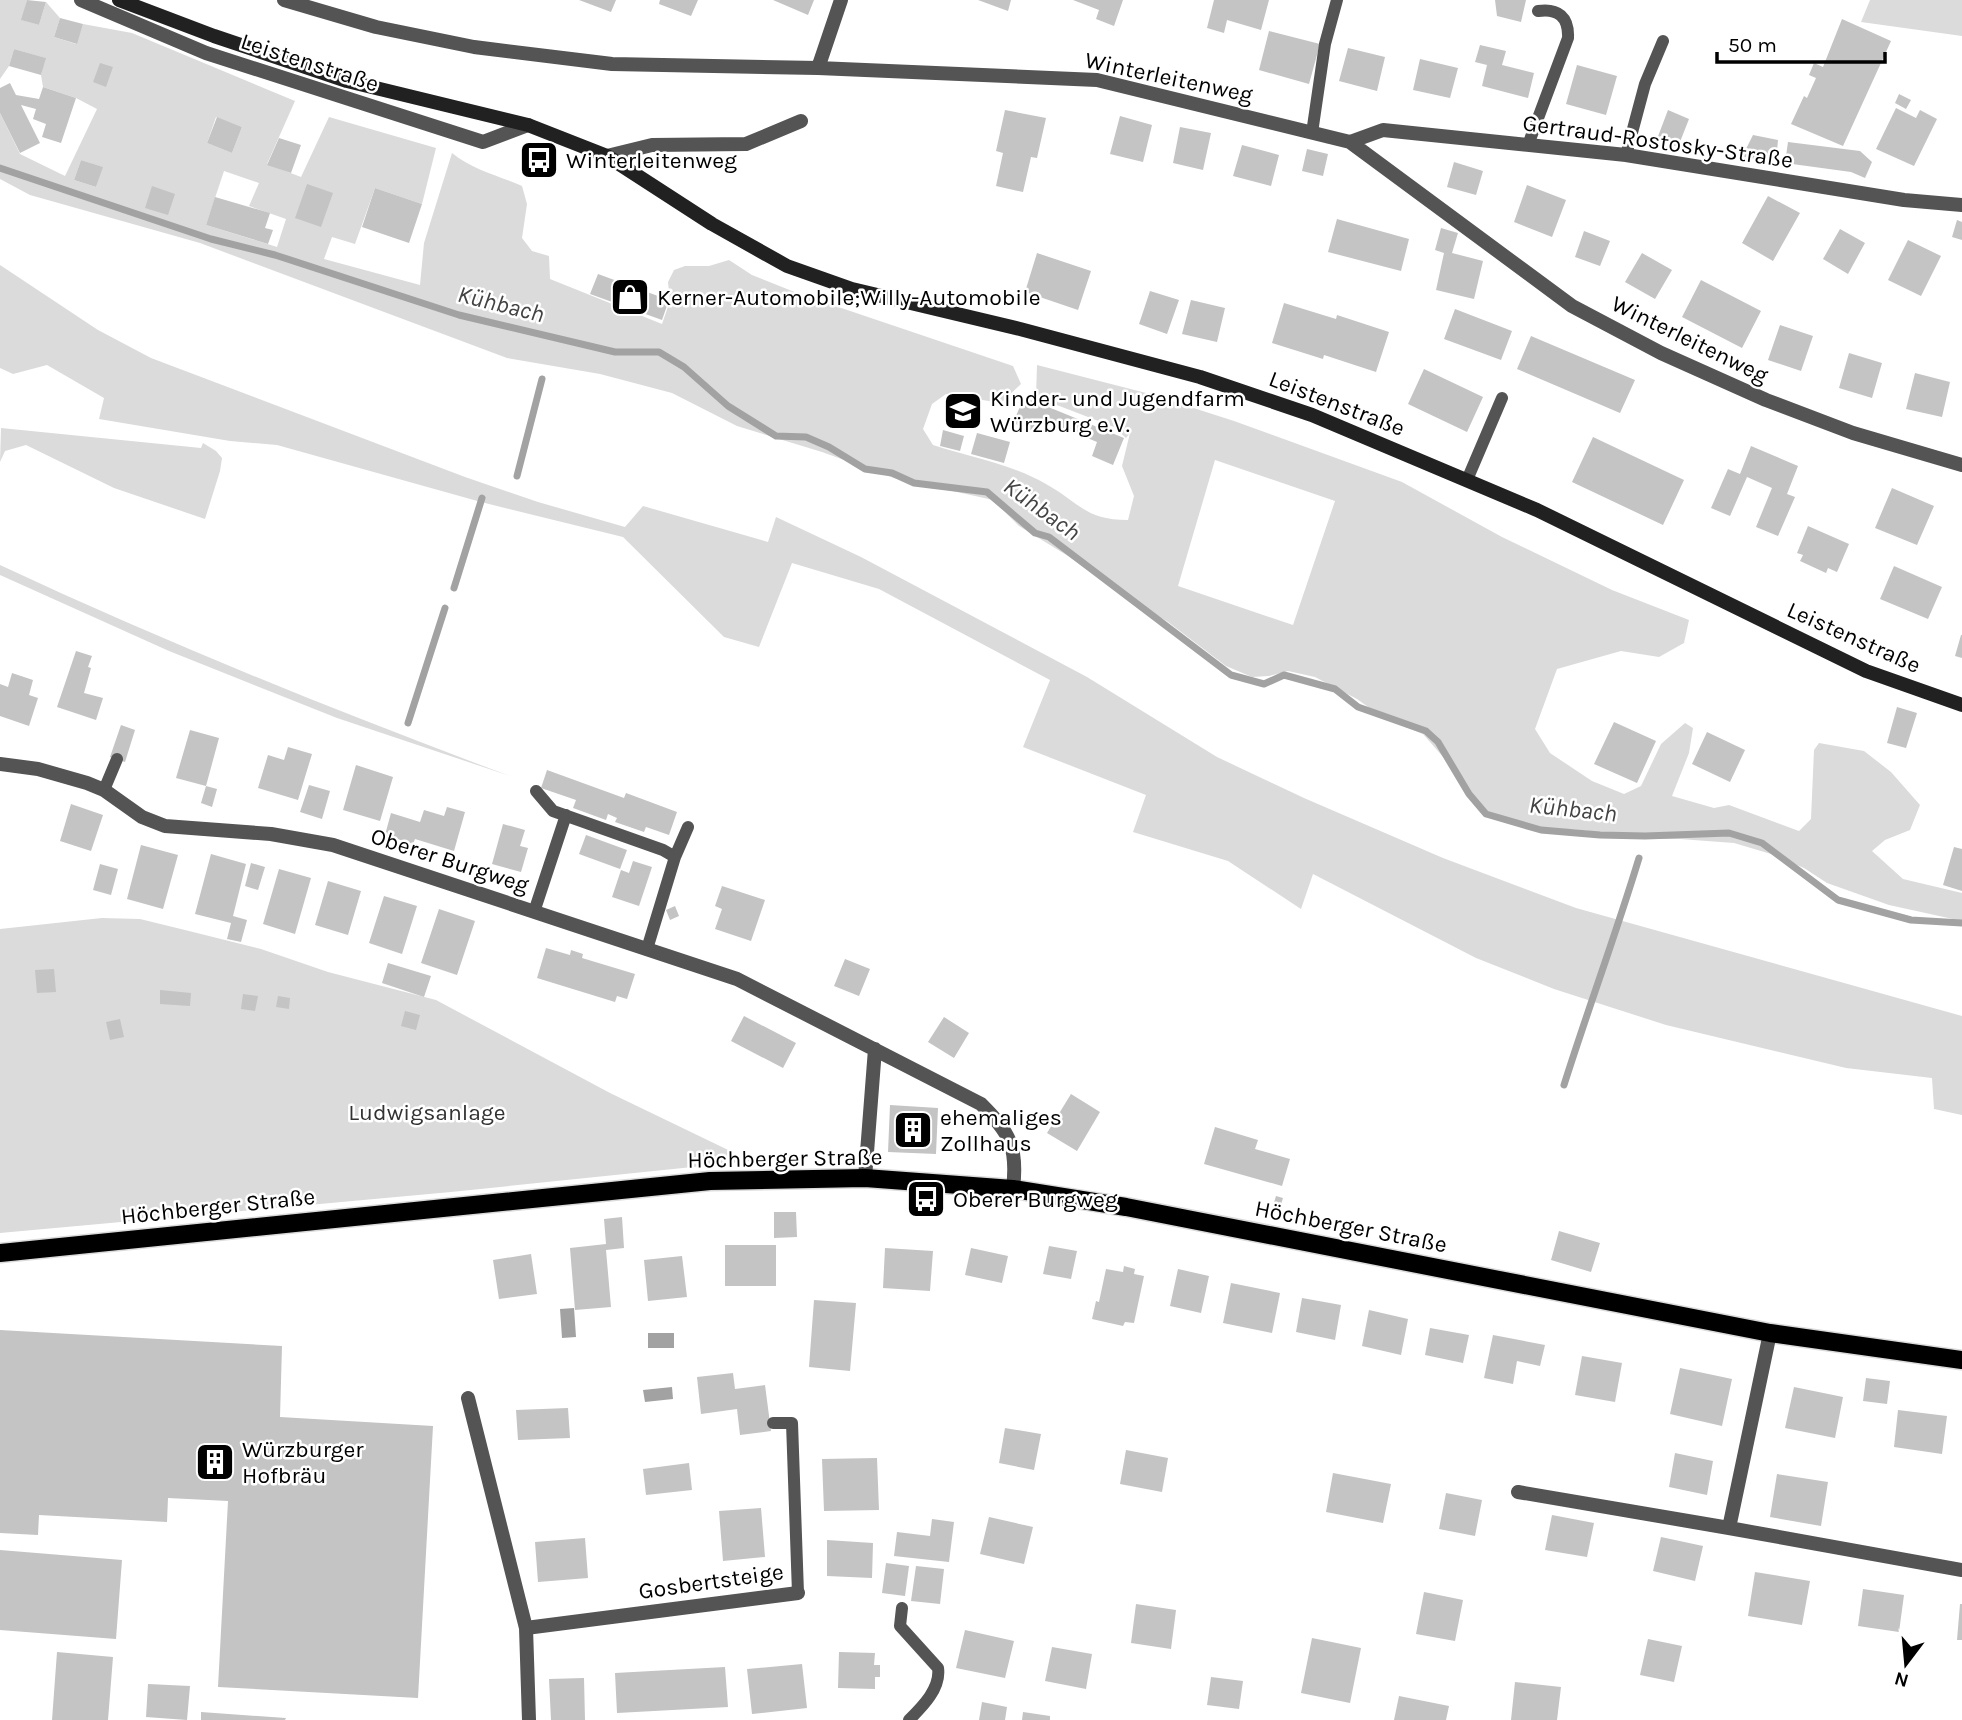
<svg xmlns="http://www.w3.org/2000/svg" width="1962" height="1720" font-family="Karla,sans-serif">
	<style>
		.green { fill: #dbdbdb; fill-rule: evenodd }
		.water { fill: #a2a2a2 }
		.lines { fill: none; stroke-linecap: round; stroke-linejoin: round }
		.stream { stroke: #a2a2a2; stroke-width: 7 }
		.building { fill: #c4c4c4 }
		.primary-casing { stroke: #dbdbdb; stroke-width: 21 }
		.service { stroke: #545454; stroke-width: 12 }
		.minor { stroke: #545454; stroke-width: 14 }
		.secondary { stroke: #212121; stroke-width: 14 }
		.primary { stroke: #000; stroke-width: 18 }
		.labels { text-anchor: middle; stroke-width: 5; stroke-linejoin: round; paint-order: stroke }
		.street-label { font-size: 23px; fill: #000; stroke: #fff }
		.poi-label { font-size: 23px; fill: #000; stroke: #fff; text-anchor: start }
		.park-label { font-size: 23px; fill: #323232; stroke: #fff }
		.water-label { font-size: 24px; font-style: italic; fill: #434343; stroke: #fff }
	</style>
	<rect width="100%" height="100%" fill="#fff"/>
	<!-- green -->
	<path class="green" d="M0 0H27L22 20 39 25 46 2 60 18 54 37 76 44 83 24 132 33 295 101 267 164 301 177 329 117 436 148 422 204 375 188 355 244 332 237 324 259 420 285 424 243 452 153C473 170 497 175 522 186L527 204 522 238 532 251 549 256 550 279 662 324 670 301 668 282 674 270 685 266H709L729 260 752 275 797 293 1013 366 1021 384 1001 403 946 394 932 404 923 429 933 445C970 457 1012 464 1046 484 1080 503 1085 520 1128 520L1134 496 1122 466 1130 433 1126 438 1114 427 1036 397 1037 365 1150 394 1234 421 1402 482 1502 537 1612 590 1689 620 1684 643 1659 657 1621 651 1557 669 1535 729 1550 753 1592 781 1624 794 1641 786 1661 744 1685 723 1693 728 1689 753 1672 796 1714 808 1729 805 1799 831 1811 819 1814 750 1819 743 1864 751 1891 772 1920 805 1910 830 1885 840 1872 851 1903 879 1962 893V921L1889 905 1827 883 1804 868 1771 854 1734 843 1680 839H1632L1583 830 1523 827 1494 819 1464 790 1444 758 1423 734 1385 719 1357 699 1315 677 1288 671 1269 676 1252 677 1226 666 1168 622 1113 588 1068 556 1019 526 993 500 894 478 822 452 737 426 672 393 600 374 507 358 200 243 30 195 0 179V113L20 154 65 176 97 109 76 98 43 87 41 75 45 58 14 49 9 66 0 79ZM216 117 242 127 232 153 207 143ZM81 160 102 167 96 187 74 180ZM224 171 259 183 249 206 286 219 277 247 206 225ZM1215 460 1335 501 1293 625 1178 586Z
		M1870 0H1962V36L1861 22Z
		M0 265 98 330 151 358 465 477 538 502 625 527 643 506 768 542 776 517 861 557 1087 677 1217 757 1304 798 1443 858 1576 908 1962 1016V1115L1934 1109 1932 1078 1846 1068 1666 1025 1554 989 1476 958 1313 874 1301 909 1228 861 1133 832 1146 795 1023 747 1050 680 879 589 792 563 759 647 724 637 623 537 481 502 277 445 230 441 99 419 104 398 47 365 13 374 0 368Z
		M1 428 201 448 203 443 216 451 222 458 220 471 205 519 114 488 26 445 5 451 0 462Z
		M0 565C167 643 338 712 510 776L337 718 169 651 0 575Z
		M102 918 140 919 189 931 261 949 328 972 436 1000 610 1093 751 1161 451 1192 0 1233V929Z"/>
	<!-- water -->
	<path class="water" d="M574 1308 576 1337 562 1338 560 1309Z
		M648 1333H674V1348H648Z
		M672 1387 673 1399 645 1402 643 1390Z"/>
	<g class="lines">
		<!-- stream -->
		<path class="stream" d="M0 168 211 239 275 255 459 315 615 352H659L684 367 728 406 776 436 806 437 829 447 865 469 892 473 914 483 987 492 1035 533 1049 537 1231 675 1264 684 1284 675 1335 689 1358 707 1426 731 1438 742 1469 794 1486 814 1541 830 1600 835 1645 836 1729 833 1762 843 1838 900 1911 920 1962 923
			M517 476 542 379
			M454 588 482 498
			M408 723 445 608
			M1564 1085C1588 1009 1616 934 1639 858"/>
	</g>
	<!-- building -->
	<path class="building" d="M27 0 46 2 39 25 21 20Z
		M579 0H616L611 12Z
		M660 0H698L691 16 659 4Z
		M773 0H814L808 15Z
		M978 0H1011L1008 11Z
		M1073 0H1123L1114 26 1096 19 1099 10Z
		M1214 0H1269L1261 30 1227 20 1224 33 1207 28Z
		M1495 0H1526L1521 22 1497 16Z
		M60 18 83 24 77 44 54 37Z
		M1842 19 1891 41 1843 146 1791 124 1804 96 1807 98 1816 78 1809 75 1814 63 1823 67Z
		M1269 31 1320 44 1309 84 1259 70Z
		M1480 45 1506 51 1502 65 1534 73 1528 98 1482 86 1487 65 1475 62Z
		M1348 48 1385 57 1377 91 1339 81Z
		M14 49 46 58 41 75 9 66Z
		M1420 59 1458 68 1450 98 1413 90Z
		M100 63 113 67 106 87 93 82Z
		M1577 65 1617 76 1606 115 1566 104Z
		M10 83 16 95 39 99 43 87 76 98 61 143 42 137 46 124 33 119 36 109 21 105 40 143 20 153 0 113V88Z
		M1899 94 1911 100 1906 109 1895 103Z
		M1896 108 1916 118 1920 110 1937 119 1914 166 1876 149Z
		M1005 110 1046 118 1037 158 1031 157 1023 192 996 186 1003 153 996 151Z
		M1668 110 1689 119 1678 147 1657 139Z
		M1120 116 1152 125 1143 162 1110 154Z
		M217 117 242 127 232 153 207 143Z
		M1180 127 1211 133 1203 170 1173 163Z
		M1753 135 1778 140 1776 162 1742 157Z
		M279 138 301 145 291 173 267 165Z
		M1788 142 1860 151 1872 162 1865 178 1851 172 1785 163Z
		M1242 145 1279 155 1271 186 1233 176Z
		M1307 149 1328 154 1323 176 1302 171Z
		M81 160 103 167 96 187 74 180Z
		M1454 162 1483 171 1476 195 1447 187Z
		M307 184 333 193 321 227 295 218Z
		M1527 185 1566 200 1552 237 1514 222Z
		M152 186 175 194 168 215 145 208Z
		M375 188 422 204 409 243 362 227Z
		M1768 196 1800 213 1773 261 1742 243Z
		M215 197 270 213 265 228 273 230 268 244 206 225Z
		M1337 219 1409 239 1401 271 1328 252Z
		M1957 220 1962 222V240L1952 237Z
		M1441 228 1458 233 1452 253 1483 261 1474 299 1436 290 1444 253 1435 250Z
		M1840 229 1865 243 1848 274 1823 259Z
		M1584 231 1610 241 1600 266 1575 257Z
		M1908 240 1941 256 1921 296 1888 280Z
		M1037 253 1091 271 1078 310 1025 292Z
		M1642 253 1672 270 1655 299 1625 282Z
		M598 274 669 300 662 320 590 294Z
		M1701 280 1761 311 1742 348 1682 317Z
		M1150 291 1179 300 1167 334 1139 324Z
		M1191 300 1225 308 1217 342 1182 334Z
		M1284 303 1336 319 1337 315 1389 332 1376 372 1324 355 1323 359 1272 343Z
		M1455 309 1512 331 1501 360 1444 339Z
		M1780 325 1813 336 1801 371 1768 360Z
		M1531 336 1635 380 1620 413 1517 369Z
		M1849 353 1882 363 1872 398 1839 388Z
		M1424 369 1483 397 1467 432 1408 404Z
		M1915 373 1950 382 1942 417 1906 409Z
		M1024 397 1124 438 1113 465 1092 456 1097 442 1041 419 1036 432 1013 423Z
		M943 430 964 436 960 451 940 446Z
		M977 433 1010 442 1004 463 971 454Z
		M1593 437 1684 480 1663 525 1572 482Z
		M1751 446 1798 466 1787 494 1795 497 1778 536 1756 527 1772 488 1747 477 1730 516 1711 508 1728 469 1740 474Z
		M1892 488 1934 506 1917 545 1875 528Z
		M1808 526 1849 544 1837 572 1828 568 1826 573 1800 561 1803 555 1797 553Z
		M1894 566 1942 587 1928 619 1880 599Z
		M1961 635H1962V658L1955 656Z
		M76 651 92 656 88 667 91 668 84 693 103 698 96 720 57 707Z
		M12 673 33 680 29 695 38 698 29 726 0 716V684L8 687Z
		M1897 707 1917 713 1906 748 1887 743Z
		M1614 722 1656 741 1637 783 1594 764Z
		M121 725 135 730 125 762 110 757Z
		M190 730 219 738 206 786 176 778Z
		M1707 732 1745 750 1730 782 1692 764Z
		M288 747 312 754 298 800 258 788 268 755 284 760Z
		M356 765 393 777 380 821 343 810Z
		M547 770 624 798 626 793 677 812 669 835 646 827 644 832 615 822 617 818 608 814 606 820 573 808 576 800 541 788Z
		M309 785 330 791 322 819 300 812Z
		M206 786 217 789 212 807 201 803Z
		M71 804 103 815 91 851 60 841Z
		M447 807 465 812 454 851 415 839 413 844 385 835 391 813 420 822 424 810 444 816Z
		M503 824 525 830 520 846 528 848 521 872 492 864Z
		M586 835 627 850 620 869 579 854Z
		M141 845 178 855 163 909 127 899Z
		M1954 847 1962 849V891L1943 885Z
		M211 854 246 864 233 916 247 920 241 942 227 939 231 923 195 914Z
		M633 861 652 867 639 906 612 897 621 870 629 873Z
		M251 863 265 867 258 890 245 886Z
		M100 864 118 869 111 895 93 890Z
		M279 869 311 878 295 934 263 924Z
		M328 881 361 891 348 935 315 925Z
		M722 886 765 900 751 941 715 929 722 909 715 906Z
		M384 896 417 906 402 954 369 943Z
		M675 906 679 916 670 920 666 910Z
		M439 909 475 921 457 975 421 963Z
		M546 948 570 955 571 950 583 954 582 958 635 974 627 999 617 996 615 1002 537 978Z
		M845 959 870 969 859 996 834 986Z
		M388 963 431 976 424 997 382 983Z
		M54 969 56 992 37 993 35 970Z
		M160 990 191 993 190 1006 160 1004Z
		M243 994 258 996 255 1011 241 1009Z
		M278 996 290 998 289 1009 276 1007Z
		M405 1011 420 1015 416 1030 401 1026Z
		M744 1016 796 1043 783 1068 731 1041Z
		M944 1017 969 1033 954 1058 928 1042Z
		M120 1019 124 1037 110 1040 106 1022Z
		M1071 1094 1100 1112 1077 1151 1047 1133Z
		M890 1105 938 1108 936 1154 888 1152Z
		M1215 1127 1258 1140 1255 1149 1290 1159 1282 1186 1204 1164Z
		M1276 1196 1283 1198 1279 1211 1272 1209Z
		M774 1212H796L797 1237 774 1238Z
		M622 1217 624 1248 606 1250 611 1307 575 1310 570 1248 606 1244 604 1219Z
		M1559 1231 1600 1243 1591 1272 1551 1260Z
		M725 1245H776V1286H725Z
		M1049 1246 1077 1251 1071 1279 1043 1274Z
		M885 1248 933 1251 930 1291 883 1288Z
		M971 1248 1008 1256 1002 1283 965 1275Z
		M531 1254 537 1294 499 1299 493 1260Z
		M682 1256 687 1297 648 1301 644 1260Z
		M1124 1266 1135 1269 1134 1274 1144 1276 1134 1323 1125 1322 1123 1326 1092 1319 1096 1301 1099 1302 1106 1269 1123 1272Z
		M1178 1269 1209 1276 1201 1313 1170 1306Z
		M1231 1283 1280 1293 1272 1333 1223 1323Z
		M1302 1298 1341 1305 1335 1340 1296 1332Z
		M814 1300 856 1303 850 1371 809 1367Z
		M1369 1310 1408 1319 1401 1355 1362 1346Z
		M1430 1328 1469 1335 1463 1363 1425 1355Z
		M0 1330 282 1346 280 1417 433 1426 418 1698 218 1687 228 1501 168 1498 167 1522 39 1515 38 1535 0 1533Z
		M1493 1335 1545 1345 1540 1366 1517 1361 1513 1384 1484 1378Z
		M1582 1356 1622 1363 1615 1402 1575 1395Z
		M1680 1368 1732 1379 1722 1426 1670 1414Z
		M733 1373 735 1389 765 1385 771 1431 740 1435 737 1409 701 1414 697 1377Z
		M1866 1378 1890 1381 1887 1404 1863 1401Z
		M1794 1387 1843 1397 1835 1438 1785 1428Z
		M568 1408 570 1438 518 1440 516 1410Z
		M1898 1410 1947 1416 1942 1454 1894 1447Z
		M1005 1428 1041 1434 1034 1470 999 1463Z
		M1126 1450 1168 1458 1162 1492 1120 1484Z
		M1675 1453 1713 1461 1707 1495 1669 1487Z
		M877 1458 879 1510 824 1511 822 1459Z
		M689 1463 692 1490 646 1495 643 1469Z
		M1333 1473 1391 1484 1383 1523 1326 1512Z
		M1777 1474 1828 1482 1821 1526 1770 1517Z
		M1446 1493 1482 1500 1475 1536 1439 1529Z
		M761 1508 765 1557 723 1561 719 1511Z
		M1552 1515 1594 1523 1587 1557 1545 1550Z
		M989 1517 1033 1527 1024 1564 980 1554Z
		M932 1519 954 1522 949 1562 894 1556 897 1532 930 1536Z
		M1661 1537 1703 1546 1695 1581 1653 1571Z
		M585 1538 588 1578 538 1582 535 1542Z
		M827 1540 873 1543 872 1578 827 1576Z
		M0 1550 122 1560 116 1639 0 1630Z
		M886 1563 909 1566 905 1596 882 1593Z
		M916 1566 944 1569 940 1604 911 1601Z
		M1755 1572 1810 1581 1802 1625 1748 1616Z
		M1863 1589 1904 1595 1899 1632 1858 1626Z
		M1424 1592 1463 1600 1455 1641 1416 1634Z
		M1136 1604 1176 1610 1171 1649 1131 1643Z
		M1960 1604H1962V1640H1957Z
		M965 1630 1014 1641 1005 1678 956 1668Z
		M1312 1638 1361 1648 1350 1703 1301 1693Z
		M1648 1639 1682 1646 1674 1682 1640 1675Z
		M1052 1647 1092 1654 1086 1689 1045 1681Z
		M57 1652 113 1657 108 1720H52Z
		M839 1652 875 1653 874 1665H880V1677H875V1689L838 1688Z
		M802 1664 807 1708 752 1714 747 1669Z
		M725 1667 728 1707 617 1713 615 1673Z
		M1211 1677 1243 1681 1239 1709 1207 1705Z
		M584 1678 585 1720H551L549 1679Z
		M1515 1682 1561 1687 1557 1720H1511Z
		M148 1684 190 1686 187 1720 146 1717Z
		M1399 1696 1449 1706 1446 1720H1394Z
		M982 1702 1007 1707 1005 1720H979Z
		M201 1712 286 1718 285 1720H201Z
		M1023 1712 1050 1716V1720H1022Z"/>
	<g class="lines">
		<!-- primary casing -->
		<g class="primary-casing">
			<path id="primary" d="M0 1253 710 1181 865 1178 1013 1189 1126 1207 1770 1333 1962 1360"/>
		</g>
		<!-- service -->
		<path class="service" d="M1312 133 1325 44 1337 0
			M1528 145 1568 38C1569 17 1558 8 1538 11
			M1626 155 1645 84 1663 41
			M1467 480 1502 398
			M104 790 117 759
			M536 791 553 811 663 850 675 857
			M534 912 566 815
			M647 949 675 857 688 827
			M773 1423H792L798 1593
			M902 1608 900 1626 938 1668C941 1688 923 1706 909 1720"/>
		<!-- minor -->
		<path class="minor" d="M81 0 206 53 483 142 528 125
			M284 0 376 27 474 47 612 64 818 68 1097 80 1350 142 1572 306 1661 353 1766 400 1853 433 1962 465
			M818 68 841 0
			M1350 142 1383 130 1626 155 1904 200 1962 205
			M607 156 652 145 746 144 801 121
			M0 764 38 769 87 783 104 790 142 817 165 826 271 834 333 845 737 979 981 1104C1010 1133 1018 1147 1013 1189
			M865 1178 875 1049
			M1770 1333 1729 1528 1962 1570
			M468 1398 526 1628 529 1720
			M1518 1492 1729 1528
			M526 1628 798 1593"/>
		<!-- secondary -->
		<path class="secondary" d="M119 0 214 36 347 81 528 125 607 156 712 224 787 266 852 289 1020 329 1200 377 1312 415 1537 510 1866 671 1962 705"/>
		<!-- primary -->
		<use href="#primary" class="primary"/>
	</g>
	<!-- icons -->
	<defs>
		<g id="bus-square" transform="scale(2.0125)"><rect x="-9" y="-9" width="18" height="18" rx="4" fill="#000" stroke="#fff"/><path d="M-5-6H5V4H4V6H2V4H-2V6H-4V4H-5ZM-3.5-4V0h7V-4ZM-3.5 1.2v1.5H-2V1.2ZM2 1.2v1.5H3.5V1.2Z" fill="#fff"/></g>
		<g id="shop-square" transform="scale(2.0125)"><rect x="-9" y="-9" width="18" height="18" rx="4" fill="#000" stroke="#fff"/><path d="M-5-2.5h2.3a2.7 3.5 0 0 1 5.4 0H5L5.5 6h-11ZM-1.5-2.5h3a1.5 2.3 0 0 0-3 0Z" fill="#fff"/></g>
		<g id="school-square" transform="scale(2.0125)"><rect x="-9" y="-9" width="18" height="18" rx="4" fill="#000" stroke="#fff"/><path d="M0-5L7-2L0 1L-7-2ZM-4 1L0 2.5L4 1V4Q0 6-4 4Z" fill="#fff"/></g>
		<g id="building-square" transform="scale(2.0125)"><rect x="-9" y="-9" width="18" height="18" rx="4" fill="#000" stroke="#fff"/><path d="M-4-6H4V6H1V3H-1V6H-4ZM-2.5-4.3h1.7v1.8h-1.7ZM.8-4.3h1.7v1.8H.8ZM-2.5-1h1.7V.8h-1.7ZM.8-1h1.7V.8H.8Z" fill="#fff"/></g>
	</defs>
	<g fill-rule="evenodd">
		<use href="#bus-square" x="539" y="160"/>
		<use href="#shop-square" x="630" y="297"/>
		<use href="#school-square" x="963" y="411"/>
		<use href="#building-square" x="913" y="1130"/>
		<use href="#bus-square" x="926" y="1199"/>
		<use href="#building-square" x="215" y="1462"/>
	</g>
	<g class="labels">
		<!-- street labels -->
		<g class="street-label">
			<text transform="translate(310 62) rotate(18)" y="8">Leistenstraße</text>
			<text transform="translate(1169 77) rotate(12)" y="8">Winterleitenweg</text>
			<text transform="translate(1658 141) rotate(8)" y="8">Gertraud-Rostosky-Straße</text>
			<text transform="translate(1690 339) rotate(26)" y="8">Winterleitenweg</text>
			<text transform="translate(1337 403) rotate(21)" y="8">Leistenstraße</text>
			<text transform="translate(1854 637) rotate(24)" y="8">Leistenstraße</text>
			<text transform="translate(450 860) rotate(18)" y="8">Oberer Burgweg</text>
			<text transform="translate(785 1158) rotate(-1)" y="8">Höchberger Straße</text>
			<text transform="translate(218 1206) rotate(-6)" y="8">Höchberger Straße</text>
			<text transform="translate(1351 1226) rotate(11)" y="8">Höchberger Straße</text>
			<text transform="translate(711 1581) rotate(-8)" y="8">Gosbertsteige</text>
		</g>
		<!-- poi labels -->
		<g class="poi-label">
			<text x="566" y="168">Winterleitenweg</text>
			<text x="657" y="305">Kerner-Automobile;Willy-Automobile</text>
			<text x="990" y="406">Kinder- und Jugendfarm<tspan x="990" dy="26">Würzburg e.V.</tspan></text>
			<text x="940" y="1125">ehemaliges<tspan x="940" dy="26">Zollhaus</tspan></text>
			<text x="953" y="1207">Oberer Burgweg</text>
			<text x="242" y="1457">Würzburger<tspan x="242" dy="26">Hofbräu</tspan></text>
		</g>
		<!-- park labels -->
		<g class="park-label">
			<text x="427" y="1120">Ludwigsanlage</text>
		</g>
		<!-- water labels -->
		<g class="water-label">
			<text transform="translate(501 304) rotate(14)" y="8">Kühbach</text>
			<text transform="translate(1042 509) rotate(36)" y="8">Kühbach</text>
			<text transform="translate(1573 809) rotate(6)" y="8">Kühbach</text>
		</g>
	</g>
	<!-- north arrow -->
	<g transform="translate(1906 1664) rotate(196)" stroke="#ffffff" stroke-width="5" paint-order="stroke">
	<path d="M0-5L12 26L0 18L-12 26Z" fill="#000000"/>
	<text y="-10" font-size="19" font-weight="bold" text-anchor="middle" fill="#000000">N</text>
	</g>
	<!-- scale -->
	<path d="M1717 52v10h168v-10" fill="none" stroke="#000000" stroke-width="3.5"/>
	<text x="1728" y="52" font-size="21" fill="#000000" stroke="#ffffff" stroke-width="5" paint-order="stroke">50 m</text>
</svg>
